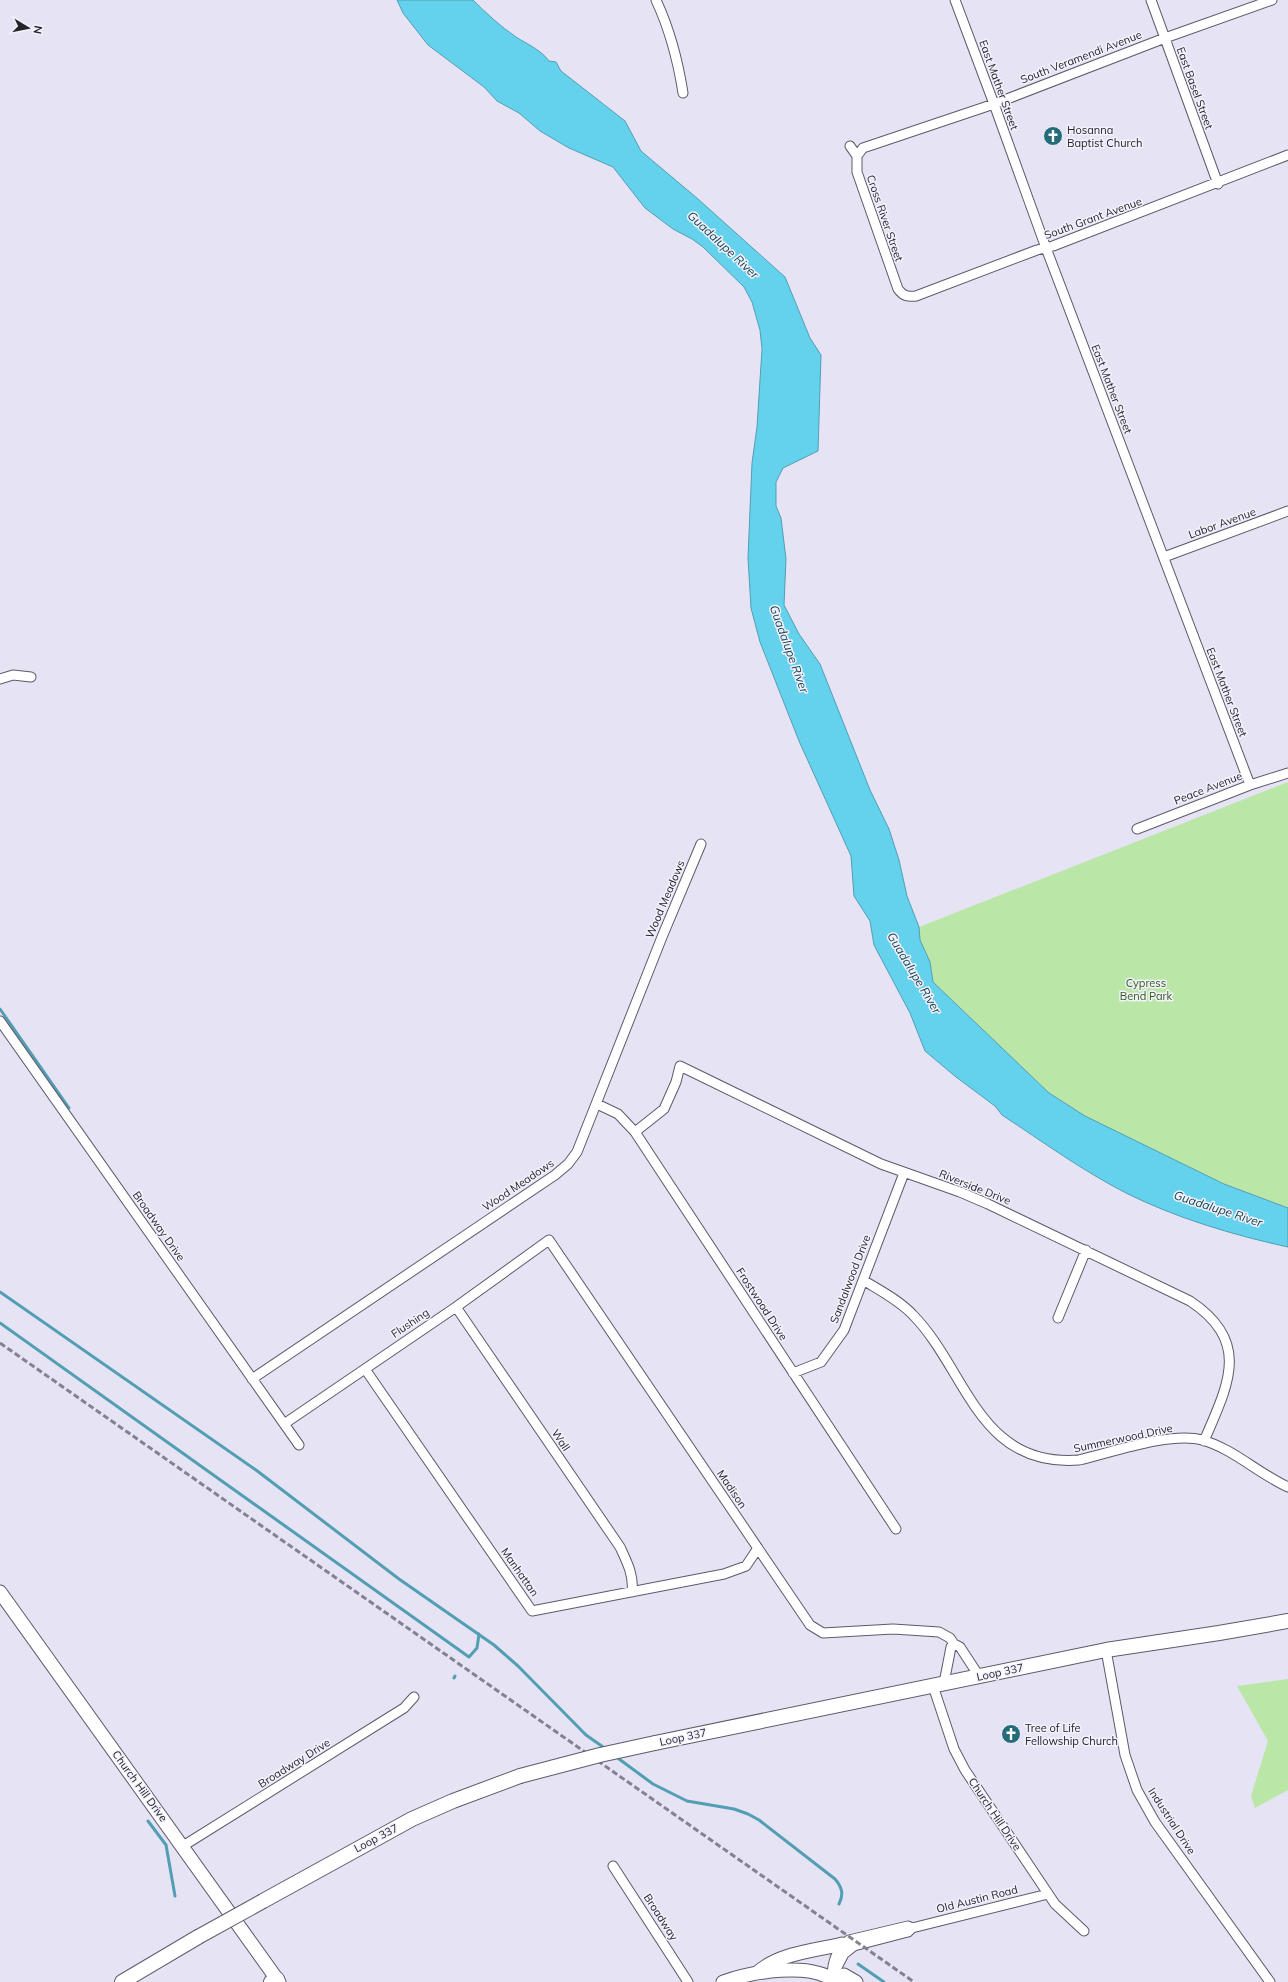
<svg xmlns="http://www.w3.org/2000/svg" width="1288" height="1982" font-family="Mulish,sans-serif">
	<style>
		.green { fill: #bae7a7 }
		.water { fill: #65d2ed; stroke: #529eb3 }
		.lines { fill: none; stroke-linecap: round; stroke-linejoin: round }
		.stream { stroke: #529eb3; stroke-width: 3 }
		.street-casing { stroke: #5d5a69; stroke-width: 11 }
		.secondary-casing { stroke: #5d5a69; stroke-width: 15 }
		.primary-casing { stroke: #5d5a69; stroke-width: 16 }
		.street { stroke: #fff; stroke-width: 9 }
		.secondary { stroke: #fff; stroke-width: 13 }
		.primary { stroke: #fff; stroke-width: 14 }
		.rail { stroke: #84828e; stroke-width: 3; stroke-dasharray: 6 3; stroke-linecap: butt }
		.primary-bridge-casing { stroke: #5d5a69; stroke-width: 16; stroke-linecap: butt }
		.primary-bridge { stroke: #fff; stroke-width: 14 }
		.labels { text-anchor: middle; stroke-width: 3; stroke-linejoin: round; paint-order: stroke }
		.street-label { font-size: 11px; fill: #25242b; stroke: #f3f1fc }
		.poi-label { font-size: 11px; fill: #25242b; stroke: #f3f1fc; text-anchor: start }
		.park-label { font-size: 11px; fill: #2f5b17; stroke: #f3f1fc }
		.water-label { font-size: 12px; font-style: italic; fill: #11424e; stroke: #f3f1fc }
	</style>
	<rect width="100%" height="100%" fill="#e6e3f5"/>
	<!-- green -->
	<path class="green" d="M1288 782V1208L1224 1184 1085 1116 1049 1093 933 982 930 962 919 938V927Z
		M1288 1679V1790L1255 1808 1251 1796 1268 1741 1237 1686Z"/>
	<!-- water -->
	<path class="water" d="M397 0H473C487 14 500 26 516 37 527 44 541 50 549 61L556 62 561 71 625 121 641 151 698 199 785 277 810 338 821 355 818 451 783 468 776 482V506L781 518 786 559 784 605 799 634 820 664 870 790 889 829 899 860 907 896 919 927 920 940 930 962 933 982 1049 1093 1085 1116 1224 1184 1288 1208V1247C1233 1235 1176 1218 1126 1193 1083 1171 1043 1142 1002 1115L995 1106 956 1077 925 1051 910 1013 874 945 870 921 854 896 851 856 799 741 760 642 751 608 748 558 752 463 757 427 762 349 760 330 752 302 744 287 703 247 692 239 673 229 645 208 613 167 569 148 540 131 519 113 497 101 484 87 428 45 403 13Z"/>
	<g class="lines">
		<!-- stream -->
		<path class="stream" d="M0 1009 69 1108
			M0 1292 256 1470 399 1579 494 1645 518 1666 586 1735 606 1749
			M0 1323 469 1657 477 1648 479 1634
			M454 1678 455 1676
			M615 1756 653 1784 687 1801 734 1809 748 1814 759 1820 835 1879C842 1887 844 1894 839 1904
			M148 1821 166 1845 175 1896
			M858 1964 884 1982"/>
		<!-- street casing -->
		<g class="street-casing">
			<path id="street" d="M656 0C670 30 678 61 683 93
				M955 0 994 104 1046 248 1250 785
				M1151 0 1218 184
				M850 146 857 156V172L898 289C903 296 908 297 916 296L1037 250 1053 246 1288 155
				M857 156 863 148 994 104 1165 38 1272 0
				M1164 557 1288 511
				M0 679 13 675 31 677
				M1137 829 1250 785 1288 773
				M0 1021 299 1445
				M597 1104 618 1114 635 1132 896 1529
				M635 1132 664 1109 676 1082 680 1066 881 1164 960 1192 988 1204 1190 1301C1252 1342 1228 1385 1204 1441
				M863 1280C879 1290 899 1300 913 1315 967 1370 978 1468 1079 1460 1110 1453 1171 1431 1202 1440 1232 1448 1259 1474 1288 1487
				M456 1307 620 1547C627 1562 634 1575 632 1592
				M1058 1318 1086 1250
				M365 1369 532 1611 724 1574 746 1566 758 1548
				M793 1373 821 1362 844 1330 904 1173
				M252 1379 555 1175 568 1164 577 1152 662 937 701 844
				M284 1424 456 1307 549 1240 810 1625 823 1633 893 1629 939 1632 950 1638 954 1644 960 1647 979 1676
				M1106 1650 1125 1755 1137 1790 1155 1822 1270 1982
				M944 1683 951 1647 954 1644
				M933 1686 954 1749 965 1770 1055 1904 1084 1931
				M183 1846 404 1708 414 1697
				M613 1866 688 1982
				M832 1977 844 1954 854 1946 908 1932 911 1929
				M832 1978C832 1962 836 1949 849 1940L908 1926 912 1928 1048 1894"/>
		</g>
		<!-- secondary casing -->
		<g class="secondary-casing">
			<path id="secondary" d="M0 1592 279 1982
				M757 1973C779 1953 814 1951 842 1944
				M832 1978 844 1975 856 1982
				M723 1982C751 1972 811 1961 836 1982"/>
		</g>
		<!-- primary casing -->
		<g class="primary-casing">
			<path id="primary" d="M655 1743 1106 1650 1219 1633 1288 1621
				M263 1901 412 1819 453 1801 520 1776
				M122 1982 198 1937
				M271 1982 277 1979"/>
		</g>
		<!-- street -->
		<use href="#street" class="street"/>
		<!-- secondary -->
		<use href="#secondary" class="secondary"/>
		<!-- primary -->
		<use href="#primary" class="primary"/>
		<!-- rail -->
		<path class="rail" d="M0 1343 914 1982"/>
		<!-- primary-bridge casing -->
		<g class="primary-bridge-casing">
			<path id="primary-bridge" d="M520 1776 600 1755 655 1743
				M198 1937 263 1901"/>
		</g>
		<!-- primary-bridge -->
		<use href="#primary-bridge" class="primary-bridge"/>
	</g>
	<!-- icons -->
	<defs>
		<g id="church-disc" transform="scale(1)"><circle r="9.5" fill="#256c7a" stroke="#f3f1fc"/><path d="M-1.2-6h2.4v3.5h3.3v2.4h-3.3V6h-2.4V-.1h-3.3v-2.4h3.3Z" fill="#fff"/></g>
	</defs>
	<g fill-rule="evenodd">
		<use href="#church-disc" x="1053" y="136"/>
		<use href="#church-disc" x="1011" y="1734"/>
	</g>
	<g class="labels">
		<!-- street labels -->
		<g class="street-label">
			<text transform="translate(1081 57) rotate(-21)" y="4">South Veramendi Avenue</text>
			<text transform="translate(999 85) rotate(70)" y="4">East Mather Street</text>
			<text transform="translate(1195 88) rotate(70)" y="4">East Basel Street</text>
			<text transform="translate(885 218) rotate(71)" y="4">Cross River Street</text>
			<text transform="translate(1093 218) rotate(-20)" y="4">South Grant Avenue</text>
			<text transform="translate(1112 389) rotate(69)" y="4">East Mather Street</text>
			<text transform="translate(1222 523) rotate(-20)" y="4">Labor Avenue</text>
			<text transform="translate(1227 692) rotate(69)" y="4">East Mather Street</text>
			<text transform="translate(1208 788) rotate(-21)" y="4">Peace Avenue</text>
			<text transform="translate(665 899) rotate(-67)" y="4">Wood Meadows</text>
			<text transform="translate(518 1185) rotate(-34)" y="4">Wood Meadows</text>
			<text transform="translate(975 1187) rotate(22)" y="4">Riverside Drive</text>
			<text transform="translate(159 1226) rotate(55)" y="4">Broadway Drive</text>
			<text transform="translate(850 1279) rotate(-69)" y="4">Sandalwood Drive</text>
			<text transform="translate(762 1304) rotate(57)" y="4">Frostwood Drive</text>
			<text transform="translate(410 1323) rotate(-34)" y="4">Flushing</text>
			<text transform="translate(1123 1438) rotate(-12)" y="4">Summerwood Drive</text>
			<text transform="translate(561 1440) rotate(56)" y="4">Wall</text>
			<text transform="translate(732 1489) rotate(56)" y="4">Madison</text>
			<text transform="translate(520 1572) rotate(55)" y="4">Manhattan</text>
			<text transform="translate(1000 1672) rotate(-12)" y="4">Loop 337</text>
			<text transform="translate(683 1737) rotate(-12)" y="4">Loop 337</text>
			<text transform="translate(294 1763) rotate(-32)" y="4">Broadway Drive</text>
			<text transform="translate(140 1786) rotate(54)" y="4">Church Hill Drive</text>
			<text transform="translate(995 1814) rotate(56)" y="4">Church Hill Drive</text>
			<text transform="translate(1172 1821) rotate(57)" y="4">Industrial Drive</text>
			<text transform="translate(376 1838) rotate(-28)" y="4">Loop 337</text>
			<text transform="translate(977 1899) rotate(-14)" y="4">Old Austin Road</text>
			<text transform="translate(661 1917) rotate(57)" y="4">Broadway</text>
		</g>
		<!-- poi labels -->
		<g class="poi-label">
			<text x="1067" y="134">Hosanna<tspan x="1067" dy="13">Baptist Church</tspan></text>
			<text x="1025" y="1732">Tree of Life<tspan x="1025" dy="13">Fellowship Church</tspan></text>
		</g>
		<!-- park labels -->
		<g class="park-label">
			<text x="1146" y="987">Cypress<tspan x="1146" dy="13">Bend Park</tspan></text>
		</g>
		<!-- water labels -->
		<g class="water-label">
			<text transform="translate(723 245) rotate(43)" y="4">Guadalupe River</text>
			<text transform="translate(789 649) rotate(70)" y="4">Guadalupe River</text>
			<text transform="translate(914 973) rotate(59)" y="4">Guadalupe River</text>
			<text transform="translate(1218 1209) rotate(18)" y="4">Guadalupe River</text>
		</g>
	</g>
	<!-- north arrow -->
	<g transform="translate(28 28) rotate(100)" stroke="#f3f1fc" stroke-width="3" paint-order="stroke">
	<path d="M0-3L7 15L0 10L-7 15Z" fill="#25242b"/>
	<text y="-6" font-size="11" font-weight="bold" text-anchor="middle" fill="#25242b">N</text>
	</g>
</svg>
